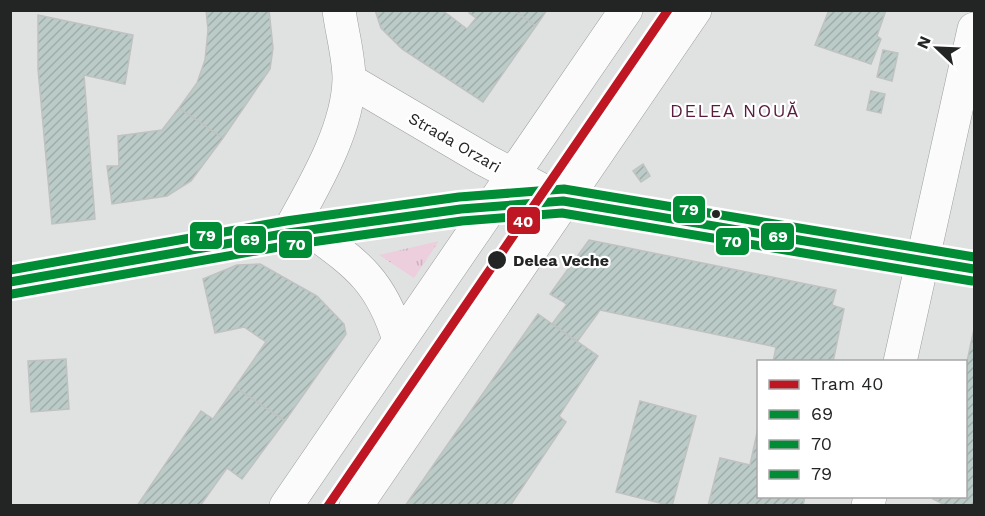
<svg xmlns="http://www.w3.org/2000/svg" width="985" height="516" font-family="'Work Sans',sans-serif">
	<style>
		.grass { fill: url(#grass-tufts) }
		.building { fill: url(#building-hatch); stroke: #c0c2c1; stroke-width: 1.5 }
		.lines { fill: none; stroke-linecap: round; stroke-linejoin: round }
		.street-casing { stroke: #9d9f9e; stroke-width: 34 }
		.secondary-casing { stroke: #9d9f9e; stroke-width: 34 }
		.street { stroke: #fafbfa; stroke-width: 33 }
		.secondary { stroke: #fafbfa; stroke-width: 33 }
		.bus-1-casing { stroke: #fff; stroke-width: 14 }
		.bus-2-casing { stroke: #fff; stroke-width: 14 }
		.bus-3-casing { stroke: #fff; stroke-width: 14 }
		.bus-1 { stroke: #008d36; stroke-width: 9 }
		.bus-2 { stroke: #008d36; stroke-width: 9 }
		.bus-3 { stroke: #008d36; stroke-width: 9 }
		.tram-1-casing { stroke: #fff; stroke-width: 14 }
		.tram-1 { stroke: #be1622; stroke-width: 9 }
		.bus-dot { fill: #232424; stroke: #fff; stroke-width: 2 }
		.labels { text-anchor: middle; stroke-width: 4.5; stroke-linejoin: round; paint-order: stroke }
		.street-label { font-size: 16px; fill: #232424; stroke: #fff }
		.stop-label { font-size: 16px; font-weight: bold; fill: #232424; stroke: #fff; text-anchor: start }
		.neighbourhood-label { font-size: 18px; letter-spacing: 1.5px; fill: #591c3f; stroke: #fff }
		.line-badge { stroke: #fff; stroke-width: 2 }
		.badge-label { font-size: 16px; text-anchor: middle; font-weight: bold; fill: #fff }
	</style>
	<defs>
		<pattern id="grass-tufts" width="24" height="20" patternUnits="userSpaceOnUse" patternTransform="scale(1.5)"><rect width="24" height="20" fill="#eccedd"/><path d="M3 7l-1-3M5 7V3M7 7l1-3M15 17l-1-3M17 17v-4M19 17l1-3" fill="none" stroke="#cab1be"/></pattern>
		<pattern id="building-hatch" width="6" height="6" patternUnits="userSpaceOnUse" patternTransform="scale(1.5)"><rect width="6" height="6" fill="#bbcbc7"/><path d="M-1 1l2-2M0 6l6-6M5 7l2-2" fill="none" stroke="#a0aeab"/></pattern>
	</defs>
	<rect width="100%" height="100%" fill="#e0e2e1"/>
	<!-- grass -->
	<path class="grass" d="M439 241 414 278 379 255Z"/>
	<!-- building -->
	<path class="building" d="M206 10H269L273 48 270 69 223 138 179 108 197 83 205 60 208 30Z
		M375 10H442L467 29 476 18 469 13 470 10H513L536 26 483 102 402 49 381 28Z
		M513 10H547L536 26Z
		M829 10H886L877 36 881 39 871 64 815 45Z
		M38 15 133 35 125 84 84 75 95 219 52 224 38 69Z
		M883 50 898 53 892 81 877 77Z
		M871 91 885 94 881 113 867 110Z
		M179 108 223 138 191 181 167 196 112 204 107 166H119L118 136 162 130Z
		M643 164 650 176 641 182 633 171Z
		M589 240 836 290 832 305 844 309 833 362H773L776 347 600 310 577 342 552 324 567 304 550 294Z
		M260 264 317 296 344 324 346 334 285 421 235 387 266 342 244 327 215 333 203 279 237 265Z
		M538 314 598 356 559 416 566 422 510 506H405Z
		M974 329V506H947L933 499V496H966V366Z
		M66 359 69 409 31 412 28 361Z
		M235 387 285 421 242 479 227 468 200 506H137L201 411 213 419Z
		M640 401 696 416 672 506 616 492Z
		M758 428V496H805L803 506H708L720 458 750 465Z"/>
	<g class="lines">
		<!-- street casing -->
		<g class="street-casing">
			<path id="street" d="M349 80 485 160 563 201
				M288 233C312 189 348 131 349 79 349 57 342 33 339 10"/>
		</g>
		<!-- secondary casing -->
		<g class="secondary-casing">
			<path id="secondary" d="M310 230C358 265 381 281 399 340
				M10 282 288 233 461 209 563 201 974 269
				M900 362 974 29
				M286 506 626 10
				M356 506 695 10
				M868 506 870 496"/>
		</g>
		<!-- street -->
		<use href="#street" class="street"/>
		<!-- secondary -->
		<use href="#secondary" class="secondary"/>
		<!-- bus-1 casing -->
		<g class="bus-1-casing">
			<path id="bus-1" d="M10 282 288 233 461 209 563 201 974 269"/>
		</g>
		<!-- bus-2 casing -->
		<g class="bus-2-casing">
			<path id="bus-2" d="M12 294 290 245 462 221 562 213 972 281"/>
		</g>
		<!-- bus-3 casing -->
		<g class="bus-3-casing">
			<path id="bus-3" d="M10 270 286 221 459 197 564 189 974 257"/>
		</g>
		<!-- bus-1 -->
		<use href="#bus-1" class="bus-1"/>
		<!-- bus-2 -->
		<use href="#bus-2" class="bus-2"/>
		<!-- bus-3 -->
		<use href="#bus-3" class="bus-3"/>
		<!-- tram-1 casing -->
		<g class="tram-1-casing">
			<path id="tram-1" d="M328 506 668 10"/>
		</g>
		<!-- tram-1 -->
		<use href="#tram-1" class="tram-1"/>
	</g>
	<!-- markers -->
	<g class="bus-dot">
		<circle cx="716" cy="214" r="5"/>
		<circle cx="497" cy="260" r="10"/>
	</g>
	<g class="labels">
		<!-- street labels -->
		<g class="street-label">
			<text transform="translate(455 142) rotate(30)" y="6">Strada Orzari</text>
		</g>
		<!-- stop labels -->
		<g class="stop-label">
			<text x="513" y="266">Delea Veche</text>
		</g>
		<!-- neighbourhood labels -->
		<g class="neighbourhood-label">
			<text x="735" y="117">DELEA NOUĂ</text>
		</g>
	</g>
	<g class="line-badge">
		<rect x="672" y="195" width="34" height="29" rx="6" fill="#008d36"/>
		<rect x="506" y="206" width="35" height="29" rx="6" fill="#be1622"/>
		<rect x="189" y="221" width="34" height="29" rx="6" fill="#008d36"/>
		<rect x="760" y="222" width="35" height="29" rx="6" fill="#008d36"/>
		<rect x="233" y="225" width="34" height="29" rx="6" fill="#008d36"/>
		<rect x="715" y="227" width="35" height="29" rx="6" fill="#008d36"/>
		<rect x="278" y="230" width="35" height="29" rx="6" fill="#008d36"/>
	</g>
	<g class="badge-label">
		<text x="689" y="215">79</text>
		<text x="523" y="227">40</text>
		<text x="206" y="241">79</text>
		<text x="778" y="242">69</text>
		<text x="250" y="245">69</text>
		<text x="732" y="247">70</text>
		<text x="296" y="250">70</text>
	</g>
	<!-- border -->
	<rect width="985" height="516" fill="none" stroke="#232424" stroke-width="24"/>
	<!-- legend -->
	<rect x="757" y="360" width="210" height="138" fill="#ffffff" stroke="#a7a7a7" stroke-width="1.5"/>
	<rect x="769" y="380" width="30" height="9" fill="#be1622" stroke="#a7a7a7" stroke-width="1.5"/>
	<text x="811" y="390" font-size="18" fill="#232424">Tram 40</text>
	<rect x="769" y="410" width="30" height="9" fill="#008d36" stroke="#a7a7a7" stroke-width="1.5"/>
	<text x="811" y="420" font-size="18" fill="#232424">69</text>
	<rect x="769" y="440" width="30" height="9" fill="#008d36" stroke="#a7a7a7" stroke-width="1.5"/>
	<text x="811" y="450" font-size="18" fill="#232424">70</text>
	<rect x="769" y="470" width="30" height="9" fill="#008d36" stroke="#a7a7a7" stroke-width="1.5"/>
	<text x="811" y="480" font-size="18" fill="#232424">79</text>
	<!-- north arrow -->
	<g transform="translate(937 48) rotate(293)" stroke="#ffffff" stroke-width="4.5" paint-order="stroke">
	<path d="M0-4.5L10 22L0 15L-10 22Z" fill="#232424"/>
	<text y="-9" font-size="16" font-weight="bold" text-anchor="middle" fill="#232424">N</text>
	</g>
</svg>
